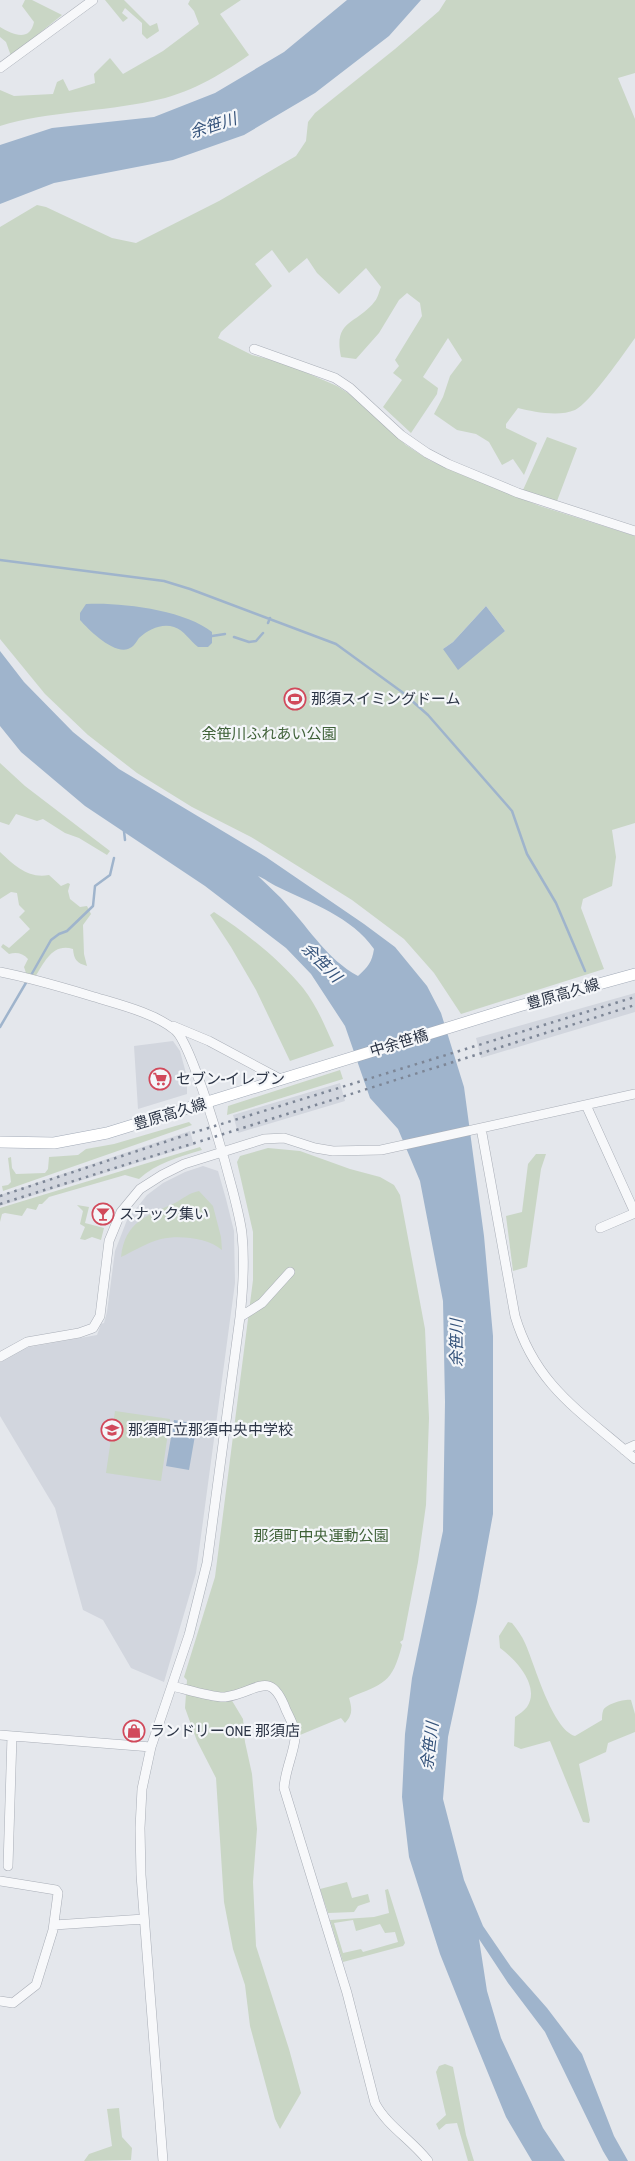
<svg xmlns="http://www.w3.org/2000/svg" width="635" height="2161" font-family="'Archivo Narrow','Noto Sans JP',sans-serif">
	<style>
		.built { fill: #d2d6de }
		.green { fill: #c9d6c5; fill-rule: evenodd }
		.water { fill: #9fb4cc; fill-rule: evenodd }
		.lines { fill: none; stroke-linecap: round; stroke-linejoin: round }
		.stream { stroke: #9fb4cc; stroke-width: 2.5 }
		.minor-casing { stroke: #a9aeb7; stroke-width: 10 }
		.major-casing { stroke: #a3abb8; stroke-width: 12 }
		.minor { stroke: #f7f8fa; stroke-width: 9 }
		.major { stroke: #fff; stroke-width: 11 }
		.rail { stroke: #7d8696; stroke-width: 2.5; stroke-dasharray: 2.5 5; stroke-linecap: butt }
		.labels { text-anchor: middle; stroke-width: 4.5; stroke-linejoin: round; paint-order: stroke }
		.poi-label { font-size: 15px; fill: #2b3445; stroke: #f4f6f9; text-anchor: start }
		.park-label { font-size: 15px; fill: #3f6138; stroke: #f4f6f9 }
		.street-label { font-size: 15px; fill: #2b3445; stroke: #f4f6f9 }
		.water-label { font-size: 16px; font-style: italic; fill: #34527a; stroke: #f4f6f9 }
	</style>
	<rect width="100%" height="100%" fill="#e4e7ec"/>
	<!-- built -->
	<path class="built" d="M635 993V1012L481 1058 476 1038Z
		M173 1041 180 1051 187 1077V1094L138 1109 134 1046Z
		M340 1083 345 1101 238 1133 233 1115Z
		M190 1131 194 1145 0 1206V1195Z
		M203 1166 218 1171 226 1199 234 1231 235 1283 196 1573 164 1682 131 1668 103 1620 83 1610 55 1508 0 1416V1362L24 1348 97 1335 101 1324 104 1323 107 1312 115 1251 127 1220 147 1195 163 1183 185 1172Z"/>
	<!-- green -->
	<path class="green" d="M25 0H32L62 15 11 56 6 42 0 37V27C13 35 30 42 34 22L22 6Z
		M105 0H124L150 26 157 23 159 31 147 39 142 34V23L125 8 122 13 128 18 123 22Z
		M190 0H241L220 14 249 55C219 76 188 94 152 101 102 112 49 111 0 126V90L14 96 53 94 57 82 63 79 69 91 95 83 94 74 110 58 123 74 163 51 199 24 194 11 188 4Z
		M446 0H635V73L618 78 635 119V338C625 352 589 404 575 410 559 417 534 412 518 408L506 424V428L537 443 524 475 513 459 502 465 489 442 476 434 457 430 434 414 443 397 450 376 462 360 448 338 423 377 438 388 437 394 411 433 383 407 402 380 393 373 399 366 395 360 422 316 420 303 407 293 399 300 379 333 356 359 341 357C333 319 357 325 375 301 378 298 379 291 381 287L366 268 339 294 317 273 307 258 289 273 272 250 255 264 272 286 221 332 218 338 252 355 284 363 337 386 351 395 406 445 429 460 460 474 540 506 635 536V823L612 830 616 857 612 886 583 899 581 908 604 969 461 1014 434 973 404 939 352 900 251 837 192 807 137 773 88 735 45 694 0 639V227L37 205 46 207 112 238 136 243 219 201 296 156 306 141 308 122 315 113 395 49 439 11ZM486 606 505 631 443 649 453 642Z
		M547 437 577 448 557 501 523 490Z
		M0 763 25 786 110 851 107 855 79 838 65 833 43 819 37 821 16 814 9 825 0 822Z
		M0 852C15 866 29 879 49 875L61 886 68 883 70 884 68 891 70 899 80 907 87 906 91 914 83 925 84 954 87 966C77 963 74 960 73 949 52 943 45 962 35 977L26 973 24 967 28 959C23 953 16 952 9 954L1 947 3 944 9 948 30 929 19 917 25 911 19 905 17 893 11 892 0 899Z
		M214 912C245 932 279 959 303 988 317 1006 325 1026 334 1046L290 1061 256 990 231 947 210 915Z
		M340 1070 343 1079 227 1115 228 1106Z
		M189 1122 192 1125 3 1191 2 1186 8 1185 11 1182 8 1158 11 1157 12 1168 16 1174 45 1173 48 1169 49 1157 78 1155 86 1149 114 1144Z
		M200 1147 202 1150C179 1157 156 1163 139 1179L125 1175 49 1197 42 1204H39L36 1210 27 1208 22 1216 5 1213 2 1214 0 1222V1208Z
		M268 1148 300 1151 350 1169 380 1177 394 1185 400 1195 425 1329 429 1418 426 1505 418 1562 403 1640 400 1642 402 1645C392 1684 384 1683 349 1698 352 1708 353 1715 345 1723L341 1718 300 1735 274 1684 228 1694 243 1719 245 1742 252 1774 257 1829 253 1882 256 1946 289 2049 301 2093 280 2129 275 2119 250 2026 245 1985 233 1949 224 1902 216 1778 197 1741 185 1708 187 1680 184 1677 215 1577 253 1280V1232L237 1162 240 1156Z
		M536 1154H546L541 1169 527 1267 513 1271 506 1216 522 1212 528 1164Z
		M199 1191 213 1206 221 1237 222 1250C208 1238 180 1235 161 1239 148 1242 134 1251 121 1257 125 1221 147 1216 175 1203 184 1198 189 1193 199 1191Z
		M77 1205 89 1207 85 1223 104 1228 101 1240 92 1237 85 1240 80 1239 85 1227 80 1224 83 1211Z
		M115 1411 170 1419 161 1481 106 1473Z
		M508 1622 512 1623C517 1629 522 1636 525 1643 535 1665 552 1729 575 1736L602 1720C602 1717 602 1714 603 1711 605 1704 625 1699 631 1700L635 1714V1732L608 1743 606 1752 579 1764 590 1820 589 1823 583 1822 550 1741 521 1749 514 1746 515 1717C519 1714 524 1711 527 1707 541 1686 515 1659 500 1648L499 1636Z
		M347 1882 352 1898 368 1894 370 1902 358 1906 354 1912 328 1913 320 1889Z
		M388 1889 405 1943 403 1946 343 1962 330 1920 374 1917 389 1913 385 1890ZM353 1920 356 1931 380 1924 385 1933 395 1932 398 1942 363 1952 361 1949 343 1953 334 1923Z
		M445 2064 453 2067 466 2135 474 2161H468L457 2123 446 2124 439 2130 436 2124 446 2115 436 2072 439 2066Z
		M119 2108 122 2137 132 2148 131 2160 84 2161 89 2154 112 2146 107 2109Z"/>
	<!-- water -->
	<path class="water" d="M347 0H421L389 36 315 93 244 135 173 160 54 183 0 204V145L52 128 154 117 215 93 284 52Z
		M86 604C120 602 185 610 212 632V643L208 647H198C190 641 184 630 174 627 162 623 149 629 139 638 136 642 134 647 128 649 113 654 89 630 80 620V613Z
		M486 606 505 631 458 670 443 649 453 642Z
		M0 651 24 682 73 732 119 769 266 857 364 924 395 947 427 986 441 1013 464 1087 484 1236 493 1336V1514L477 1602 448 1737 443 1799 464 1880 483 1926 511 1967 547 2008 582 2054 614 2136 628 2161H609L603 2151 545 2032 508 1983 479 1939 487 1991 501 2038 543 2128 565 2161H532L506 2117 472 2034 440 1954 409 1857 402 1797 405 1734 412 1678 443 1531 445 1402 443 1301 420 1181 398 1129 370 1098 345 1026 311 974 286 948 205 886 85 806 21 752 0 726ZM258 876C264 878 271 884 278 887 311 903 352 917 374 949 372 962 368 967 358 976 327 959 311 931 288 906 279 895 268 886 258 876Z
		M174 1420 197 1424 189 1470 166 1466Z"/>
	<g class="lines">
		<!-- stream -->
		<path class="stream" d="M0 560 164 581 190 589 336 644 402 692 428 715 512 811 527 854 556 903 585 971
			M268 623 270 618
			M212 636 225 634
			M234 637 249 642 256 641 263 633
			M124 831 125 840
			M30 977 51 940 59 934 67 931 93 906 95 886 110 875 114 858
			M0 1027 27 981"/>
		<!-- minor casing -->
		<g class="minor-casing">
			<path id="minor" d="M0 68 93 0
				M254 349 335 378 350 388 401 435 427 453 448 464 518 493 635 531
				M0 972C31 978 61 987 91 996 117 1004 155 1013 175 1030 194 1045 239 1204 242 1234 245 1262 243 1289 240 1317L207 1563 189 1635 151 1747 142 1789 140 1828 141 1875 163 2161
				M173 1026 209 1041 280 1079
				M586 1105 635 1213
				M481 1128 515 1316C536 1387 583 1413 635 1459
				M600 1228 635 1213
				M240 1317 262 1303 290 1272
				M0 1357 27 1342 79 1333 93 1328 100 1316 109 1241 121 1212 140 1189 162 1175 184 1164 264 1139 284 1138 315 1148 333 1151 381 1150 635 1094
				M624 1450 635 1445
				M172 1686C185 1689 214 1698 225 1697 257 1693 270 1667 286 1710 290 1718 296 1729 295 1739 293 1755 285 1771 284 1788L347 1993 375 2103C387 2126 412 2140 428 2161
				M0 1735 151 1747
				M8 1866 12 1736
				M0 1881 56 1890 58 1893 53 1930 36 1985 13 2003 0 2001
				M54 1925 144 1919"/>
		</g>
		<!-- major casing -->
		<g class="major-casing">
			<path id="major" d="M0 1142 54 1143 107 1133 519 1006 635 974"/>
		</g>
		<!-- minor -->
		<use href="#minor" class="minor"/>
		<!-- major -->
		<use href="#major" class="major"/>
		<!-- rail -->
		<path class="rail" d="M0 1196 192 1133 635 997
			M0 1204 635 1005"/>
	</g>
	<!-- icons -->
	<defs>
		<g id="stadium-ring" transform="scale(1.125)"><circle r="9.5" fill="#f4f6f9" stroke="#d1495b" stroke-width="1.5"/><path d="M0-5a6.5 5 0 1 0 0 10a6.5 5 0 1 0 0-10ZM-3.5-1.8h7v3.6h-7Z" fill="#d1495b"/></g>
		<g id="supermarket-ring" transform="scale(1.125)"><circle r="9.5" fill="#f4f6f9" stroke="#d1495b" stroke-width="1.5"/><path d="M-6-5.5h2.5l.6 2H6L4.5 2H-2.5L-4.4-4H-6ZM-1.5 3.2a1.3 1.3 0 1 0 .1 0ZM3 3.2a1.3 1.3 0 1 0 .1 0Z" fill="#d1495b"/></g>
		<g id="bar-ring" transform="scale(1.125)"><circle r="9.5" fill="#f4f6f9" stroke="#d1495b" stroke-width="1.5"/><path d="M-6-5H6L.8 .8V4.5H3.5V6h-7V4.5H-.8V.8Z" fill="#d1495b"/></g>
		<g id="school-ring" transform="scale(1.125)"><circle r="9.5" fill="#f4f6f9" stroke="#d1495b" stroke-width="1.5"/><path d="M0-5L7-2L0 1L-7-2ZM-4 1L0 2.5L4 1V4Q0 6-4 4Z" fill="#d1495b"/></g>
		<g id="shop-ring" transform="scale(1.125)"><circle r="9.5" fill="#f4f6f9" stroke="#d1495b" stroke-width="1.5"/><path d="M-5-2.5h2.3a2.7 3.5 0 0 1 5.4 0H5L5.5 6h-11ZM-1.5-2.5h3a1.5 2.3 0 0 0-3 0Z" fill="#d1495b"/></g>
	</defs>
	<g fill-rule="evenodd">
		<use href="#stadium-ring" x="295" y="699"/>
		<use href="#supermarket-ring" x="160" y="1079"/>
		<use href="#bar-ring" x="103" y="1214"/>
		<use href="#school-ring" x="112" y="1430"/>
		<use href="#shop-ring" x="134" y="1731"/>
	</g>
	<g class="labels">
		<!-- poi labels -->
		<g class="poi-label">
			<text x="311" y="704">那須スイミングドーム</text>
			<text x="176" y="1084">セブン-イレブン</text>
			<text x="119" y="1219">スナック集い</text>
			<text x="128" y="1435">那須町立那須中央中学校</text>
			<text x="150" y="1736">ランドリーONE 那須店</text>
		</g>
		<!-- park labels -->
		<g class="park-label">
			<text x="269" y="739">余笹川ふれあい公園</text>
			<text x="321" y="1541">那須町中央運動公園</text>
		</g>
		<!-- street labels -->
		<g class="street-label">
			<text transform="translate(563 994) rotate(-16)" y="5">豊原高久線</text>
			<text transform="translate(399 1043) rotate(-17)" y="5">中余笹橋</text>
			<text transform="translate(170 1114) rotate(-17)" y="5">豊原高久線</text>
		</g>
		<!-- water labels -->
		<g class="water-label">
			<text transform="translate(213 125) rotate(-18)" y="6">余笹川</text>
			<text transform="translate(322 962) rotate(45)" y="6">余笹川</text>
			<text transform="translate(456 1343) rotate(-90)" y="6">余笹川</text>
			<text transform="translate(429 1746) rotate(-83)" y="6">余笹川</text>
		</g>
	</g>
</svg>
